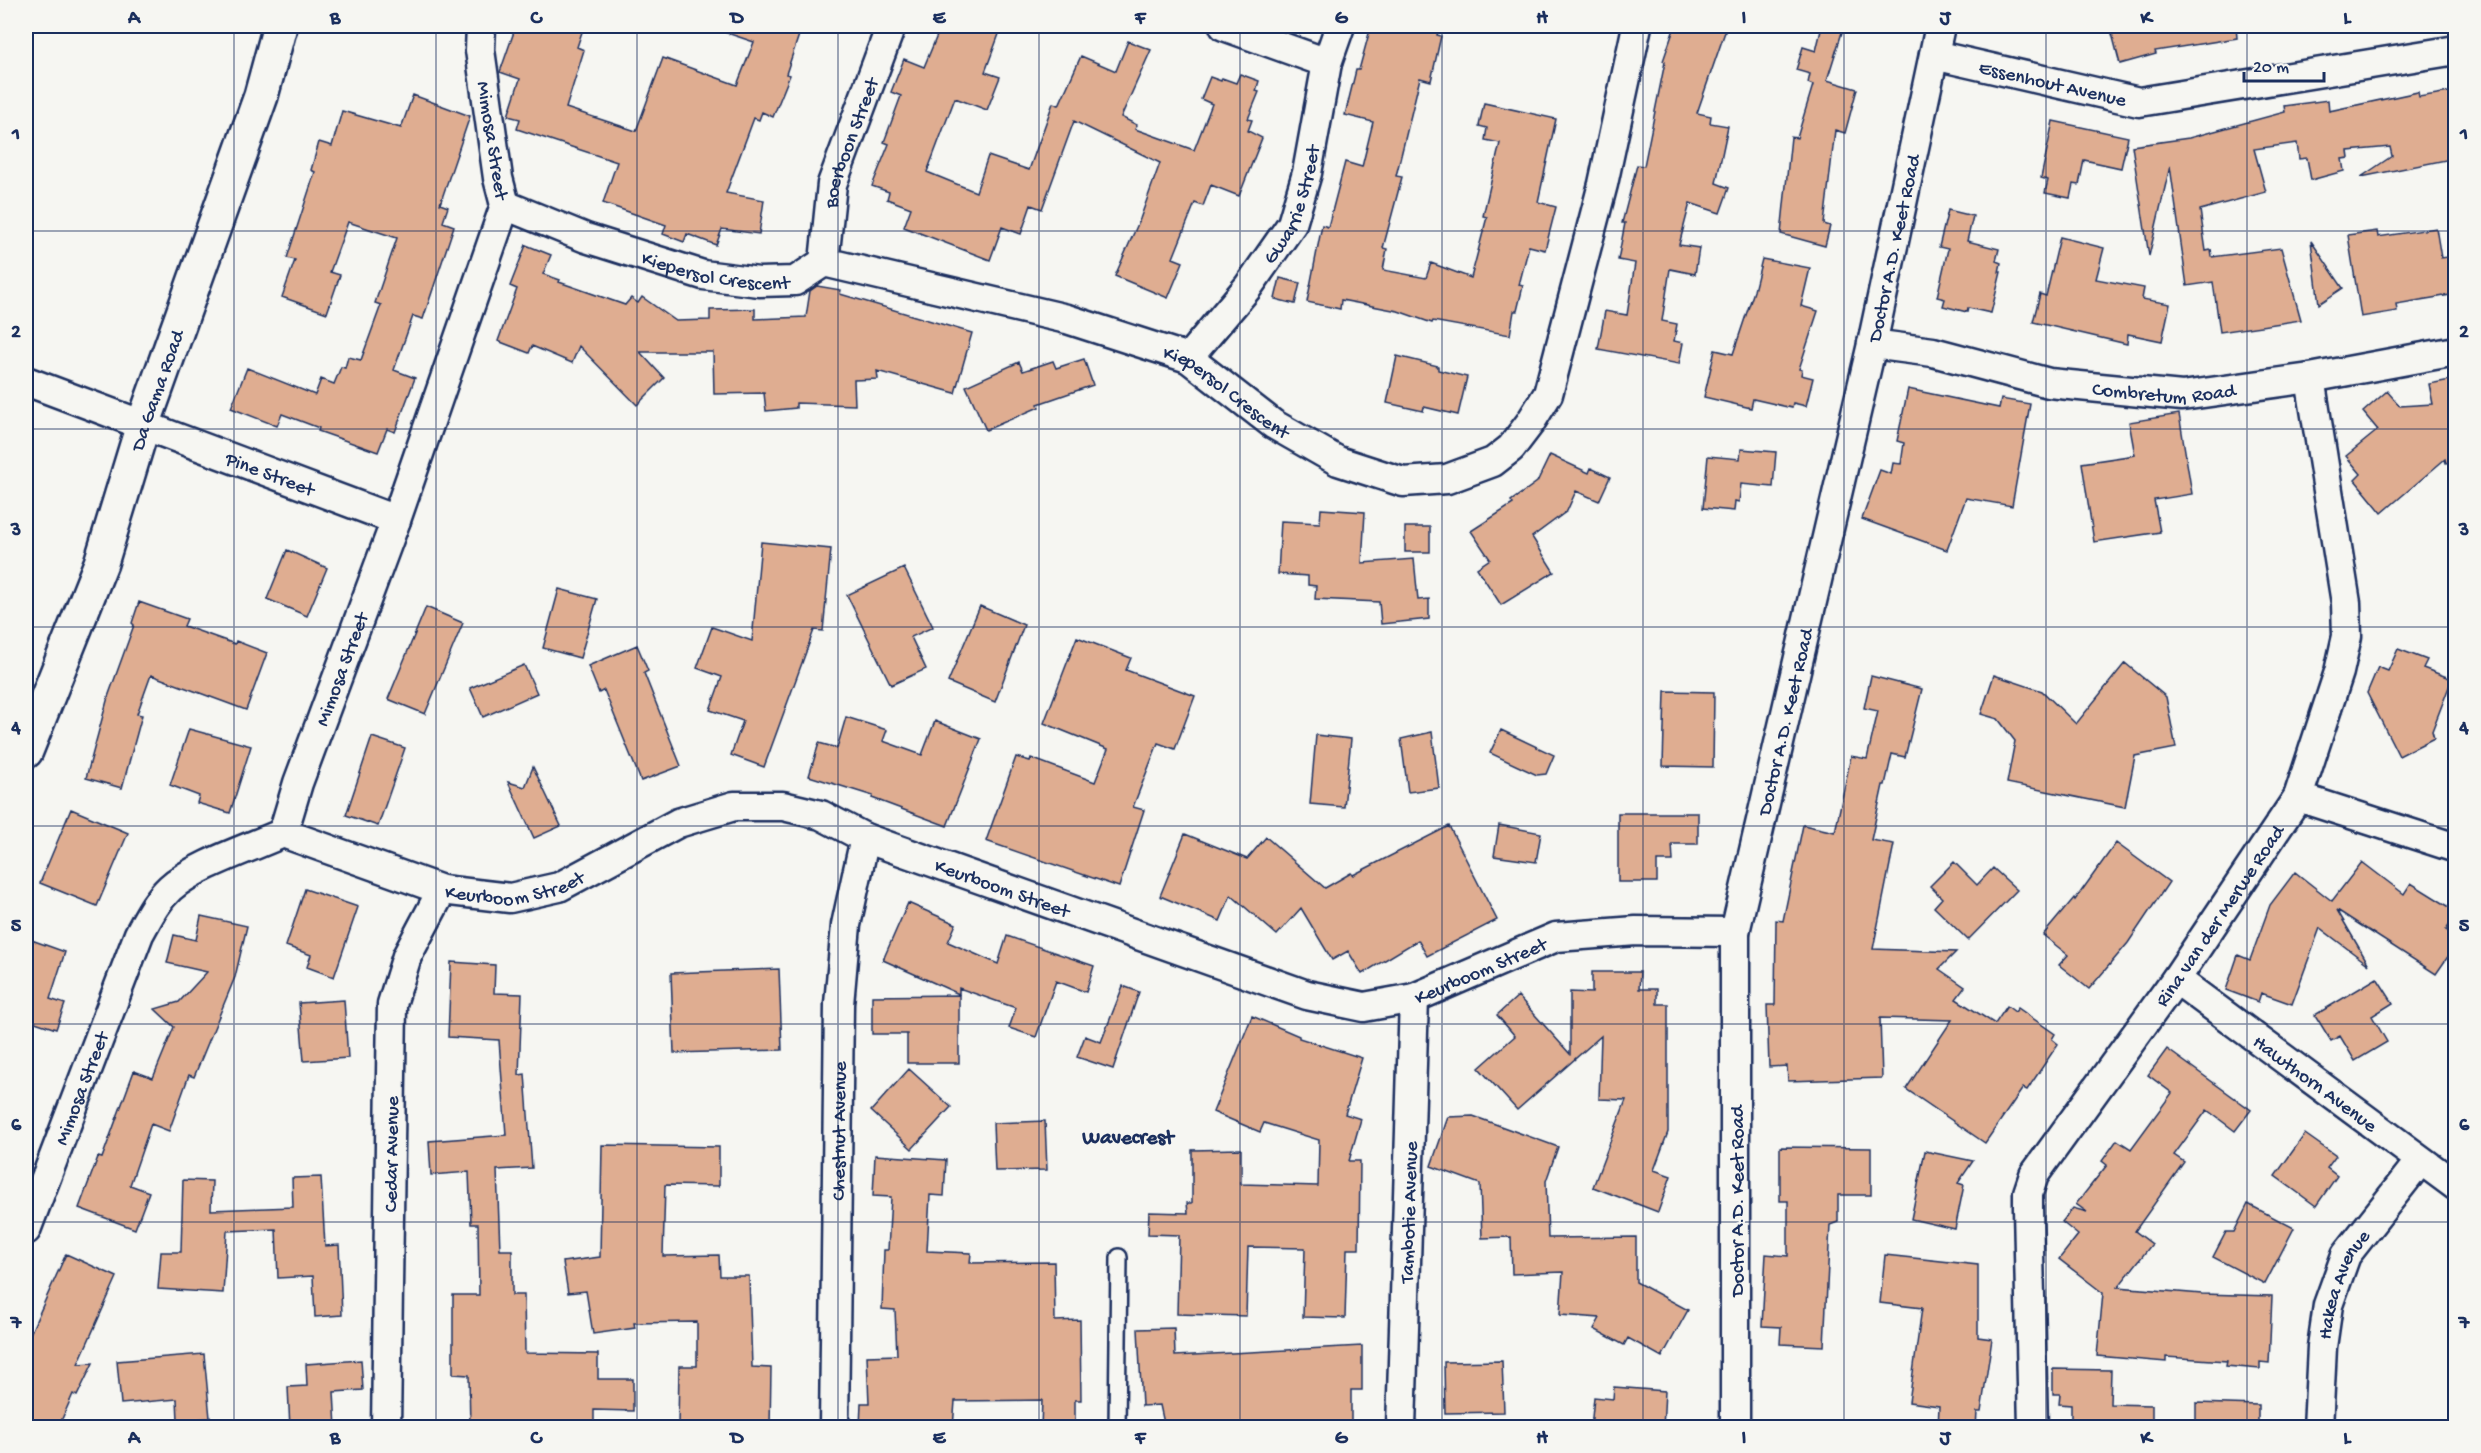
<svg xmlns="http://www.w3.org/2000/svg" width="2481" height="1453" font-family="'Gochi Hand',sans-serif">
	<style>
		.building { fill: #dfad91; stroke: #1b2f5e; stroke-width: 1.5 }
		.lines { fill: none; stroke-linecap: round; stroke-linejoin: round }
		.service-casing { stroke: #1b2f5e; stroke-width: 20 }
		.minor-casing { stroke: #1b2f5e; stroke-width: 33 }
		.tertiary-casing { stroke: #1b2f5e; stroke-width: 38 }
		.service { stroke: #f6f6f2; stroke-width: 15 }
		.minor { stroke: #f6f6f2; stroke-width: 28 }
		.tertiary { stroke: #f6f6f2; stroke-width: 33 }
		.grid { fill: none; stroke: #1b2f5e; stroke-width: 1.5; stroke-opacity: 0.55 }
		.labels { text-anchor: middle; stroke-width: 4.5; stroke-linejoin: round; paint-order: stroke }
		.street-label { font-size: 20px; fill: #1b2f5e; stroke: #f6f6f2 }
		.neighbourhood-label { font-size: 21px; font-weight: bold; fill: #1b2f5e; stroke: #f6f6f2 }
		.neatline { fill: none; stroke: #1b2f5e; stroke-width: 2 }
		.grid-label { font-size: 20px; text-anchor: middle; font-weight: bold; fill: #1b2f5e }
	</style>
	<rect width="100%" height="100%" fill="#f6f6f2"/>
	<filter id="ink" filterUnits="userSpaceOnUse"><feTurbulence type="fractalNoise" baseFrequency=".0167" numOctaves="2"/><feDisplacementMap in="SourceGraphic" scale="12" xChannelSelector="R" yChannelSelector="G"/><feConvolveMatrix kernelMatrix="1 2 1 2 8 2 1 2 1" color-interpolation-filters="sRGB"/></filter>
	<g filter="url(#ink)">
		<!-- building -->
		<path class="building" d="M516 26H584L577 47 584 50 566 108 636 131 663 58 737 85 754 42 718 30V26H802L786 74 790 75 773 117 762 112 759 120 754 118 726 193 764 200 759 234 722 229 716 245 687 234 684 242 663 234 666 225 603 203 617 162 517 129 520 119 508 116 520 79 500 72Z
			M941 26H1002L985 72 1000 77 987 110 955 98 927 172 976 192 988 156 1029 170 1053 103 1059 105 1081 56 1116 71 1128 41 1151 50 1121 117 1137 125 1135 129 1194 150 1212 104 1201 99 1210 77 1221 81 1222 78 1236 83 1240 74 1259 81 1256 91 1259 92 1248 119 1252 120 1248 131 1262 138 1239 196 1211 185 1203 206 1195 203 1173 258 1183 262 1168 298 1115 276 1140 219 1160 163 1074 121 1042 209 1031 205 1021 234 1002 227 990 260 904 227 911 208 887 199 889 192 872 186 889 144 884 142 901 96 891 92 904 59 924 67Z
			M1371 26H1439L1437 35 1441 36 1431 81 1420 78 1396 176 1402 177 1383 248 1387 249 1383 270 1426 278 1431 263 1471 278 1487 217 1483 216 1500 143 1485 140 1487 128 1479 126 1484 103 1556 119 1538 202 1556 207 1545 250 1529 246 1519 285 1523 286 1517 311H1514L1510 335 1433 321 1432 323 1398 311 1341 300 1340 309 1307 302 1322 225 1328 227 1345 162 1362 167 1373 122 1345 115 1356 70H1359Z
			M1675 26H1727L1697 113 1711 116 1710 123 1728 126 1716 183 1729 188 1720 213 1690 203 1679 245 1699 248 1695 274 1670 269 1662 321 1677 324 1674 341 1683 343 1679 364 1598 349 1605 311 1627 315 1635 263 1618 260 1625 223H1622L1637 165 1644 166 1665 62 1663 61Z
			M1822 26H1844L1827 80 1857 89 1845 133 1835 130 1824 224 1830 226 1825 246 1781 234 1791 137 1797 138 1813 85 1808 83 1810 74 1796 70 1803 47 1816 51Z
			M2110 26H2236L2237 38 2155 51 2156 54 2120 64Z
			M2456 91V158L2361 177 2392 156 2390 147 2348 151 2349 158 2342 159 2344 171 2311 180 2307 158 2299 159 2297 143 2254 149 2266 192 2200 210 2206 251 2211 250 2212 257 2281 248 2301 320 2220 332 2213 282 2187 286 2170 166 2149 256 2132 146 2189 138 2285 112 2284 106 2328 100 2329 111 2418 92 2419 97Z
			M413 95 470 116 440 204 448 207 443 222 454 226 423 319 413 316 394 370 415 378 395 432 387 429 378 452 318 431 319 428 282 414 277 426 231 408 247 368 315 395 321 379 334 384 341 367 345 368 348 357 361 360 381 305 375 303 397 238 348 222 330 272 340 275 327 313 282 297 295 260 287 258 315 172 311 170 319 142 332 146 342 111 401 128Z
			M2053 121 2128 137 2121 168 2084 160 2079 185 2073 184 2070 198 2045 193 2048 180 2041 178Z
			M1948 210 1973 216 1967 241 1999 249 1996 261 2001 263 1999 272H2001L1991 313 1968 308 1967 312 1943 306 1945 299 1937 297 1948 249 1939 247Z
			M2436 228 2441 258 2456 256V294L2396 304 2397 311 2361 317 2348 235 2377 231 2378 237Z
			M2060 237 2104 248 2096 279 2144 288 2142 299 2170 304 2162 341 2128 334 2127 344 2033 322 2040 294 2046 296Z
			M2311 241 2343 288 2319 304Z
			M526 245 551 255 543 274 560 280 559 282 625 305 631 298 638 303 642 297 676 321 710 320V310L755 309V319L806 317 810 291 817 286 841 290 840 294 972 333 955 393 877 371 878 379 854 380 855 405 796 403V408L766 411 764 393 714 394 713 352H640L664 378 637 405 579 346 572 363 532 346 529 353 498 341 517 289 510 286Z
			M1762 259 1810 268 1801 306 1818 311 1799 369 1802 370 1801 375 1813 378 1806 406 1793 403 1792 408 1753 399 1751 408 1704 397 1715 350 1733 354 1754 291Z
			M1280 278 1300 283 1295 304 1275 299Z
			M1397 356 1438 366V370L1467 377 1458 415 1424 407 1423 411 1387 403Z
			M1084 359 1093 385 1038 404 1039 407 986 430 966 386 1019 362 1023 371 1053 361 1056 368Z
			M2456 379V462L2446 463 2445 459 2382 513 2355 480 2361 474 2346 456 2378 430 2363 412 2387 391 2400 406 2433 404 2429 384Z
			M1908 389 1999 408 2001 399 2030 404 2012 506 1966 498 1947 550 1862 519 1880 470 1891 474 1893 463 1901 464 1904 443 1897 441Z
			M2179 414 2192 494 2154 500 2160 532 2094 542 2082 463 2135 455 2129 422Z
			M1741 449 1776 452 1773 487 1741 484 1739 502 1735 501 1734 511 1703 508 1708 456 1740 459Z
			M1550 455 1589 473 1591 468 1610 477 1599 501 1576 491 1567 511 1532 537 1554 572 1501 605 1477 568 1490 559 1471 531 1513 504 1511 501 1537 482Z
			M1321 509 1365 512 1362 563 1414 559 1418 600 1429 599V619L1381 624 1379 602 1315 599 1316 586 1308 585V576L1278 574 1281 521 1320 523Z
			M1405 527H1430V552H1405Z
			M761 542 831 549 823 631 814 630 764 767 731 755 743 721 710 710 722 677 697 668 712 627 752 641Z
			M287 550 327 568 307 616 267 599Z
			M904 568 933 627 911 637 926 669 891 685 847 595Z
			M559 589 597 599 580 658 543 648Z
			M139 602 187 619 184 626 235 644 236 641 267 653 246 710 151 675 137 714 142 715 122 788 86 778 108 697 134 625 132 623Z
			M980 606 1024 625 995 702 948 682Z
			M426 607 463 623 425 714 388 699Z
			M1077 637 1131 658 1126 670 1195 696 1175 749 1158 743 1133 807 1144 810 1119 887 986 841 1016 757 1030 761 1031 758 1095 782 1108 749 1044 723Z
			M637 645 648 671 644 673 681 766 641 781 604 690 599 693 588 666Z
			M2398 649 2427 660 2423 668 2452 679 2432 731 2434 738 2399 756 2367 693 2378 667 2388 671Z
			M2125 663 2166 697 2176 748 2135 756 2125 807 2007 783 2015 741 1998 719 1981 714 1994 675 2042 691 2076 724Z
			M524 665 537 693 483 717 470 688Z
			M1871 676 1922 689 1905 757 1892 754 1885 785H1883L1871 840 1894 844 1873 949 1956 952 1939 969 1965 987 1956 999 1995 1024 2007 1006 2015 1012 2018 1008 2055 1034 2052 1039 2058 1044 2027 1090 2023 1088 1985 1143 1906 1089 1952 1020 1880 1018 1882 1078 1788 1081 1787 1066 1769 1067 1767 1005H1775L1776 920 1783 921 1803 825 1835 832 1851 756 1867 759 1878 711 1864 708Z
			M1665 691 1714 692 1713 767 1663 766Z
			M846 717 887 730 883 741 922 755 935 721 981 739 947 826 872 798 873 796 809 776 819 743 837 748Z
			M189 729 251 746 230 813 197 803 199 796 170 785Z
			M1501 730 1554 755 1546 774 1537 775 1490 753Z
			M1432 732 1439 788 1408 792 1401 739Z
			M1316 735 1351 739 1344 807 1310 804Z
			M372 737 405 748 378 826 346 815Z
			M533 767 561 826 534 838 508 782 525 787Z
			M71 809 128 833 97 906 40 883Z
			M1618 813H1698V844H1672L1673 861H1657V882H1618Z
			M1499 825 1541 833 1536 862 1494 856Z
			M1449 826 1497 920 1427 956 1418 940 1362 974 1348 951 1332 960 1301 908 1277 935 1231 895 1220 921 1160 896 1185 834 1247 859 1266 837 1325 888 1351 873 1353 875Z
			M2116 843 2169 882 2128 943 2089 989 2059 965 2068 955 2043 935 2074 898 2075 900Z
			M1954 862 1977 885 1993 868 2017 890 1968 940 1934 907 1942 898 1930 886Z
			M2362 862 2404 894 2411 883 2456 911V915L2446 930 2456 937V945L2436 974 2337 910 2369 965 2320 928 2292 1004 2261 993 2258 1002 2226 990 2238 955 2250 960 2270 905 2295 872 2332 901Z
			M305 889 358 907 334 977 307 967 311 955 286 946Z
			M908 903 956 924 948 942 998 964 1007 936 1094 966 1086 992 1056 981 1036 1037 1009 1028 1016 1008 959 988V994L883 960Z
			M201 916 247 926 235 977 194 1077 189 1075 169 1131 151 1124 130 1185 149 1192 135 1229 79 1208 98 1157 102 1158 134 1071 153 1078 174 1027 155 1009 179 1002 207 972 167 963 174 935 196 940Z
			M26 938 65 952 50 999 65 1004 56 1029 26 1019Z
			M451 962 495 965 494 993 522 994 519 1075 525 1074 532 1168 497 1170 500 1250H512V1295H524L525 1353 598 1354V1379H633V1411L594 1410V1428H470L469 1375 453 1374V1295H479L478 1224H471L469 1172 431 1175 429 1141 506 1135 499 1040 448 1037Z
			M779 969 782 1050 674 1053 671 973Z
			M1592 972H1640L1639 989H1657V1004H1668V1132L1654 1170 1671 1176 1658 1212 1593 1187 1626 1100 1599 1099 1601 1036 1517 1110 1479 1068 1515 1036 1497 1015 1518 996 1570 1054V992L1592 993Z
			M2377 978 2393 1003 2372 1016 2387 1042 2355 1061 2340 1036 2331 1041 2315 1015Z
			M1123 986 1139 992 1113 1069 1077 1057 1085 1036 1101 1042Z
			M959 995V1063H907V1034H872V996Z
			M344 1000 348 1058 304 1061 299 1003Z
			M1252 1016 1299 1036V1038L1362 1058 1345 1114 1361 1119 1349 1161H1360L1359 1249H1347L1345 1318 1303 1317 1305 1248 1248 1247 1246 1316 1177 1314 1179 1235 1148 1234 1149 1212 1188 1213 1187 1203H1192V1150L1241 1149V1184L1318 1186 1319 1140 1264 1123 1260 1132 1213 1112Z
			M2167 1049 2251 1110 2235 1131 2207 1110 2174 1155 2184 1162 2135 1231 2152 1244 2118 1287 2202 1294 2272 1296 2269 1363 2260 1362V1369L2226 1366 2227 1361 2166 1357V1362L2097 1356 2103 1293 2059 1259 2078 1235 2062 1222 2073 1208 2087 1212 2076 1204 2107 1165 2102 1161 2117 1140 2131 1149 2172 1093 2148 1075Z
			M909 1069 951 1107 912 1149 871 1111Z
			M1473 1116 1558 1147 1546 1181 1548 1238 1636 1237V1282L1688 1310 1662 1357 1628 1338 1624 1345 1594 1329 1600 1318 1560 1315 1563 1272 1512 1274 1511 1237 1482 1238 1480 1184 1431 1166 1448 1117Z
			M1045 1121 1047 1170 995 1171 993 1123Z
			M2305 1134 2336 1156 2327 1168 2337 1176 2316 1206 2275 1176Z
			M602 1145 719 1147V1186L665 1185 663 1256 719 1255 720 1276H749L752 1367 771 1368 770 1428H678L679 1366H697V1322L634 1323 635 1328 593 1334 586 1291 568 1293 563 1262 600 1257Z
			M1780 1147 1871 1148V1195H1838V1222L1830 1225 1824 1346 1780 1344 1781 1327 1762 1326 1766 1254 1788 1256V1201H1780Z
			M1925 1151 1973 1161 1958 1183 1964 1185 1955 1229 1911 1219Z
			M875 1155 946 1160 944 1196 930 1195 927 1251 971 1253 970 1263 1054 1262 1055 1321 1080 1320 1081 1400H1075V1428H1041L1042 1400 955 1401 953 1428H860L861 1403H869L867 1356 897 1355 895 1310 882 1309 884 1250H888L891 1197 873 1196Z
			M321 1177 325 1246 339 1245 342 1315 315 1317 313 1276 278 1278 276 1229 227 1231 223 1293 158 1289 161 1252H181L183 1180 212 1181 211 1210 293 1207 292 1178Z
			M2248 1204 2294 1228 2265 1284 2213 1257 2226 1232H2234Z
			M66 1254 117 1277 78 1364 93 1363 77 1396 73 1394 58 1428H26V1343Z
			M1885 1255 1978 1265V1337L1992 1339 1981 1412H1977L1976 1428H1938L1939 1406 1909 1402 1922 1308 1880 1303Z
			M1174 1328 1175 1356 1362 1346V1390H1351V1428H1165L1160 1405 1142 1406 1138 1329Z
			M204 1354 210 1418 178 1420 177 1399 121 1404 117 1361Z
			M361 1360 363 1390 334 1392 336 1428H290L288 1387 307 1386 306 1364Z
			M1502 1361 1504 1412 1445 1413 1444 1362Z
			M2053 1369 2111 1370 2110 1404 2152 1405V1428H2071V1405L2059 1404 2060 1394H2053Z
			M1614 1387 1665 1391 1663 1428H1591L1594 1397 1613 1399Z
			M2196 1403 2258 1405V1428H2196Z"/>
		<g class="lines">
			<!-- service casing -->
			<g class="service-casing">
				<path id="service" d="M1117 1428 1119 1257"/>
			</g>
			<!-- minor casing -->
			<g class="minor-casing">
				<g id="minor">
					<path d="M1224 26 1327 63"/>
					<path id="s1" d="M1934 55 2139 102 2456 50"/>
					<path id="s2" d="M505 205 586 238 703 275 759 282 795 281 824 262 1067 319 1188 358 1273 424 1338 461 1403 482 1447 479 1493 462 1511 448 1530 423 1548 394 1603 184 1637 26"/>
					<path id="s3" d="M824 262 832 184 891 26"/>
					<path id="s4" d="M1872 344 1933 352 2049 383 2182 396 2310 378 2456 351"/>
					<path id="s5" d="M1188 358 1248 287 1292 224 1307 173 1327 63 1340 26"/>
					<path id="s6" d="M26 381 396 520"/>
					<path d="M2298 797 2456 848"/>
					<path id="s7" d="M283 833 442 890 510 898 559 887 678 823 734 806H783L821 815 865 838 1307 995 1364 1007 1414 998 1556 937 1636 931 1735 932"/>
					<path id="s8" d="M283 833 298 783 396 520 505 205 498 178 480 50 481 26"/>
					<path id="s9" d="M2176 979 2456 1186"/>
					<path id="s10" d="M26 1230 139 934C148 918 156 901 170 888 194 866 252 847 283 833"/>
					<path id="s11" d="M386 1428 392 1004 407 956 442 890"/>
					<path id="s12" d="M834 1428 839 1004 846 925 865 838"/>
					<path id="s13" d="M1401 1428 1414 998"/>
					<path id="s14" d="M1735 1428V932L1872 344 1940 26"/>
					<path id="s15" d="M2033 1428 2028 1208V1193L2034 1175 2176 979 2298 797 2339 672 2347 636 2346 603 2310 378"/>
					<path id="s16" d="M2318 1428 2322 1347 2328 1305 2346 1255 2420 1161"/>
				</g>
			</g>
			<!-- tertiary casing -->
			<g class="tertiary-casing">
				<g id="tertiary">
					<path id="s17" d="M26 751 101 563 143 425 261 96 280 26"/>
				</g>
			</g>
			<!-- service -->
			<use href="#service" class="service"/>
			<!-- minor -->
			<use href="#minor" class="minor"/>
			<!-- tertiary -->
			<use href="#tertiary" class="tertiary"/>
		</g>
	</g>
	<!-- grid -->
	<path class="grid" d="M234 26V1428M436 26V1428M637 26V1428M838 26V1428M1039 26V1428M1240 26V1428M1442 26V1428M1643 26V1428M1844 26V1428M2046 26V1428M2247 26V1428M26 231H2456M26 429H2456M26 627H2456M26 826H2456M26 1024H2456M26 1222H2456"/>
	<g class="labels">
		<!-- street labels -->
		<g class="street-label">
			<text dy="7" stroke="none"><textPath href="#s1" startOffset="122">Essenhout Avenue</textPath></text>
			<text transform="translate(494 140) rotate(81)" y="7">Mimosa Street</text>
			<text dy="7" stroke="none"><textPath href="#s3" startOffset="123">Boerboon Street</textPath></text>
			<text dy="7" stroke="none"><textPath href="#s5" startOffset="188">Gwarrie Street</textPath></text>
			<text dy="7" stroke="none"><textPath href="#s14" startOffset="1198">Doctor A.D. Keet Road</textPath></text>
			<text dy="7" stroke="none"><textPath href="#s2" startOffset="222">Kiepersol Crescent</textPath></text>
			<text dy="7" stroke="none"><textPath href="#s4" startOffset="297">Combretum Road</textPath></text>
			<text dy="7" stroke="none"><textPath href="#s17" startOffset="384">Da Gama Road</textPath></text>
			<text dy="7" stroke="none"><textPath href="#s2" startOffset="764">Kiepersol Crescent</textPath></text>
			<text dy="7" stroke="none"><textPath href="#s6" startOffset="261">Pine Street</textPath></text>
			<text dy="7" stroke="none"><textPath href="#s8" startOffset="174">Mimosa Street</textPath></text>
			<text dy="7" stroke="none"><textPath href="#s14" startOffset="712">Doctor A.D. Keet Road</textPath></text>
			<text dy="7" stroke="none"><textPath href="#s7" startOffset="243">Keurboom Street</textPath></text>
			<text dy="7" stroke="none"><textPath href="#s7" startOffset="765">Keurboom Street</textPath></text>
			<text dy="7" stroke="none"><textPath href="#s15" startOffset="573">Rina van der Merwe Road</textPath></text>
			<text dy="7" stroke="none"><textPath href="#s7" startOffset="1269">Keurboom Street</textPath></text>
			<text dy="7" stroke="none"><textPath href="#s9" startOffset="174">Hawthorn Avenue</textPath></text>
			<text dy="7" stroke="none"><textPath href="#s10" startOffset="152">Mimosa Street</textPath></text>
			<text dy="7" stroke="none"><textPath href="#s12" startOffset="297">Chestnut Avenue</textPath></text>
			<text dy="7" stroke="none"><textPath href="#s11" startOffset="274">Cedar Avenue</textPath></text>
			<text transform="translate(1736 1201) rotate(-90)" y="7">Doctor A.D. Keet Road</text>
			<text dy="7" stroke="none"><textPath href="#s13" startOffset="216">Tambotie Avenue</textPath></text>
			<text dy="7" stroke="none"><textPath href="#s16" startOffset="148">Hakea Avenue</textPath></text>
		</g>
		<!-- neighbourhood labels -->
		<g class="neighbourhood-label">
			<text x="1128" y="1143">Wavecrest</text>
		</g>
	</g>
	<!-- margin -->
	<rect width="2481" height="1453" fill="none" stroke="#f6f6f2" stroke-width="66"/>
	<!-- scale -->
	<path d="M2244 72v9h80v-9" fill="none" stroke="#1b2f5e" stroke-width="3"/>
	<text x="2253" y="72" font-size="18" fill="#1b2f5e" stroke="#f6f6f2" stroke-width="4.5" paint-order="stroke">20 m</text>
	<rect x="33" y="33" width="2415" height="1387" class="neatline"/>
	<g class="grid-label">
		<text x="134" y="23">A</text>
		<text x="335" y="23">B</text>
		<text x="536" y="23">C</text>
		<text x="737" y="23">D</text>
		<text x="939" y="23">E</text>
		<text x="1140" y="23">F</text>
		<text x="1341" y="23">G</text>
		<text x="1542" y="23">H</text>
		<text x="1744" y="23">I</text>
		<text x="1945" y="23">J</text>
		<text x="2146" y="23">K</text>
		<text x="2347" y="23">L</text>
		<text x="16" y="139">1</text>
		<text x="2464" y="139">1</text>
		<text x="16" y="337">2</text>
		<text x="2464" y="337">2</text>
		<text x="16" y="535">3</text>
		<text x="2464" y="535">3</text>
		<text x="16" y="733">4</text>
		<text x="2464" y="733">4</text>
		<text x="16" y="931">5</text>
		<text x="2464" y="931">5</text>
		<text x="16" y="1130">6</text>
		<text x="2464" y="1130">6</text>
		<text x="16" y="1328">7</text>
		<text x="2464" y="1328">7</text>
		<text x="134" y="1443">A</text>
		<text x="335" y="1443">B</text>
		<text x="536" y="1443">C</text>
		<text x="737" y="1443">D</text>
		<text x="939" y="1443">E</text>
		<text x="1140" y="1443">F</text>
		<text x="1341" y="1443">G</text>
		<text x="1542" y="1443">H</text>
		<text x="1744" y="1443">I</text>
		<text x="1945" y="1443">J</text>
		<text x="2146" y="1443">K</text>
		<text x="2347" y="1443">L</text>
	</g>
</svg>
